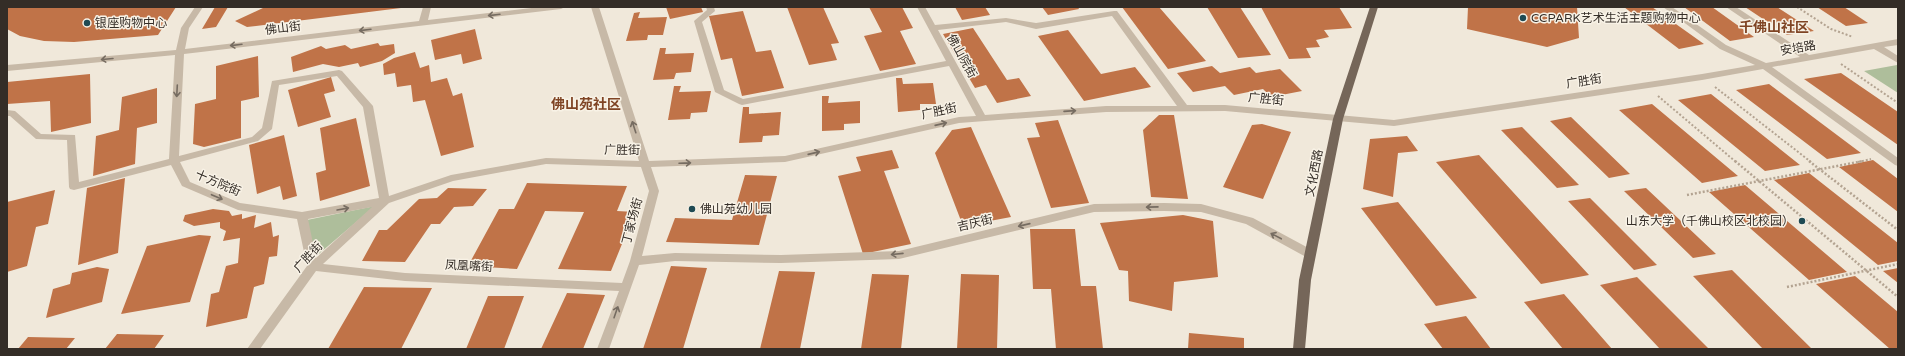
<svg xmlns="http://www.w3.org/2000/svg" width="1905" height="356" font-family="'Varela Round','Noto Sans SC',sans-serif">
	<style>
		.green { fill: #aebe9b }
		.building { fill: #c07348 }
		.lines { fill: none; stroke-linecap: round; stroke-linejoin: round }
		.path-far1 { stroke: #b3a391; stroke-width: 2; stroke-dasharray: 2 2; stroke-linecap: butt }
		.path { stroke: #b3a391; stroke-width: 2.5; stroke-dasharray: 2 2; stroke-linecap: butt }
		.minor { fill: #c7b9a7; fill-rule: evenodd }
		.major { fill: #756659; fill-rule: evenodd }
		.oneway { stroke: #766c61 }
		.poi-dot { fill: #1f4a53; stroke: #f8f2e6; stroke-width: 1.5 }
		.labels { text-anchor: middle; stroke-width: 3; stroke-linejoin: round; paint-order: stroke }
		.poi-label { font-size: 12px; fill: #342d27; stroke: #f8f2e6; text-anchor: start }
		.street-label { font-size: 12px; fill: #342d27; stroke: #f8f2e6 }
		.quarter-label { font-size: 14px; font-weight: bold; fill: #7f4424; stroke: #f8f2e6 }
	</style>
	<rect width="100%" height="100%" fill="#f0e8da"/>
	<!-- green -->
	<path class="green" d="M1898 65V93L1864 71 1897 65Z
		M375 206 314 258 307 220Z"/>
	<!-- building -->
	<path class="building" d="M7 7H176L158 35 74 42 44 41 20 36 7 29Z
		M215 7H228L216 27 202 29Z
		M265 7H401V8L247 27 235 21Z
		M666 7H701L703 12 670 19Z
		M787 7H823L839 43 831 44 837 60 809 65Z
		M869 7H902L913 28 900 31 916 64 880 71 864 36 882 32Z
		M955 7H985L990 15 962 20Z
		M1042 7H1078L1079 9 1048 15Z
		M1122 7H1159L1206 61 1168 69Z
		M1207 7H1240L1271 55 1238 58Z
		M1261 7H1339L1352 28 1324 30 1329 37 1316 40 1320 47 1306 48 1311 58 1289 59Z
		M1468 7H1577L1579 38 1547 47 1467 29Z
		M1624 7H1652L1704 44 1679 49Z
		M1684 7H1712L1754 37 1730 41Z
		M1745 7H1777L1814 31 1787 35Z
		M1817 7H1844L1868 23 1846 26Z
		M743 11 756 52 771 50 784 88 742 96 732 58 721 60 709 16Z
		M640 12 638 18 667 17 663 35H648L647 40 626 41 634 13Z
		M973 28 1007 80 1019 78 1031 96 997 103 986 85 975 88 943 34Z
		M475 29 482 59 463 64 461 54 435 60 431 40Z
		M1068 30 1101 74 1135 67 1151 87 1084 101 1038 36Z
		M378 43 380 46 394 44 395 53 382 61 360 67 358 63 339 67 323 64 293 72 291 57 321 46 326 49 345 45 351 49Z
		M660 48H666L665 54 694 53 691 72 676 73 674 79 653 80Z
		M415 52 420 68 429 65 431 82 447 78 453 96 462 93 474 147 441 156 425 100 413 102 411 85 397 87 395 73 384 75 383 64 394 58Z
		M258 56 259 97 241 101V138L204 147 193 144 195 104 216 99V66Z
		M1212 66 1220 73 1250 67 1256 73 1280 69 1302 91 1271 97 1263 89 1234 95 1225 86 1193 92 1177 73Z
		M1841 73 1898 112V145L1804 79Z
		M90 74 91 123 51 132 50 101 7 104V82Z
		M331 77 335 91 324 94 331 117 298 127 288 90Z
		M896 78H902L903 84 933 83 936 104H920V110L898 112Z
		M1769 84 1861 153 1827 159 1736 90Z
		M674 86H681L679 92 711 91 707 112 691 113 690 119 668 120Z
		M157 88V123L137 128 135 164 93 176 96 136 119 130 122 97Z
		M1711 94 1800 165 1765 171 1678 100Z
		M822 96H829L828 103 860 101V123L844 124V130L822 131Z
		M1652 104 1738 176 1702 183 1619 110Z
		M743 107H749V114L781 112 779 135 763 136 762 142 739 143Z
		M1159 115H1174L1188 199 1151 197 1143 130Z
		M1571 117 1630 174 1609 178 1550 121Z
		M356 118 370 186 320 201 316 173 326 170 320 128Z
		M1058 120 1089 203 1051 208 1027 138 1040 137 1035 123Z
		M1262 124 1291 132 1263 199 1223 187 1252 125Z
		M971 127 1011 217 963 226 935 153 952 130Z
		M1522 127 1579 185 1557 188 1501 130Z
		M284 135 297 196 283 200 280 186 257 194 249 145Z
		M1407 136 1418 151 1398 153 1393 197 1363 189 1370 139Z
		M892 150 899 168 884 171 911 244 863 254 838 176 861 171 856 157Z
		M1479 155 1589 275 1541 284 1436 162Z
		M1873 160 1898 179V212L1839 167Z
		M1809 173 1898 243V261L1878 265 1774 180Z
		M745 175 777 176 759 245 666 242 675 218 732 220Z
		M125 178 118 253 78 265 87 188Z
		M527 183 627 186 617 211 635 212 611 271 558 269 584 212 545 211 517 269 468 266 499 209H514Z
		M1745 185 1847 272 1809 280 1709 192Z
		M448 188 487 189 473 206 454 207 440 224H431L405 262 362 261 379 230H387L419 199 437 198Z
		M1646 188 1716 254 1693 258 1624 191Z
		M55 190 48 224 36 227 27 266 7 272V202Z
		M1590 198 1657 265 1634 270 1568 201Z
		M1398 202 1477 298 1436 306 1361 208Z
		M213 209 229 211 232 216 242 214V219L256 215 254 228 271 222 273 237 279 235 277 256 269 257 264 284 254 287 247 318 206 327 211 294 219 292 226 266 238 263 240 238 223 241 226 231 220 228V222L194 226 183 221 185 215Z
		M1183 215 1213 221 1218 277 1174 282 1172 311 1129 301 1128 271 1119 270 1100 223Z
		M1030 229H1075L1081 286H1096L1103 349H1056L1051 289H1033Z
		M199 235 211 236 190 302 121 314 147 246Z
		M671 266 707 268 683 349H643Z
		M97 267 109 269 102 302 46 318 53 289 70 284 72 273Z
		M1898 268V283L1883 271Z
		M1732 270 1812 349H1763L1693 276Z
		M779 271 815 272 800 349H760Z
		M872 274 909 275 901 349H861Z
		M961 274 999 275 997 349H957Z
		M1855 276 1898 312V349H1890L1816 284Z
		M1637 277 1709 349H1660L1600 285Z
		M364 287 432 288 401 349H328Z
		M567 293 605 295 583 349H541Z
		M1564 294 1612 349H1563L1524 302Z
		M488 296H524L504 349H466Z
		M1466 316 1491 349H1443L1424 324Z
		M1189 333 1244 338V349H1188Z
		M117 334 164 335 154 349H105Z
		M28 337 75 338 66 349H18Z"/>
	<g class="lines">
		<!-- path-far1 -->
		<path class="path-far1" d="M1797 7 1831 29 1853 37
			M1841 64 1898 103
			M1715 87 1811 162
			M1658 96 1736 162
			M1858 162 1871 159"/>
		<!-- path -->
		<path class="path" d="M1735 161 1898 297
			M1809 161 1898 230
			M1687 195 1863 161
			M1787 287 1898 264"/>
		<!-- minor -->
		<path class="minor" d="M195 7H203L189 28 185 49 419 21 423 7H431L428 20 540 7H565L561 9 184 54 179 156 252 137 262 128 272 81 339 70 342 71 373 106 389 196 451 175 546 158 639 161 591 7H599L649 161 785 156 959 117 976 116 949 66 742 105 739 104 715 92 694 21 707 10 706 7H714L715 11 702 22 724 90 743 99 946 61 917 7H925L935 25 1006 18 1036 23 1114 11H1117L1187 105H1225L1394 120 1702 74 1755 65 1720 49 1663 7H1672L1726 45 1766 63 1800 57 1726 7H1736L1809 55 1898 39V45L1884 47 1898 56V63L1874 49 1772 67 1898 158V166L1895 165 1763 69 1702 80 1394 126 1225 111 1106 112 959 123 785 162 651 167 659 191 642 256 675 253 781 255 899 251 1094 204 1164 203 1201 204 1253 218 1314 251 1315 254 1314 257H1306L1246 224 1201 212 1164 211 1094 212 899 259 781 263 675 261 639 265 609 349H597L619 291 405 281 316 271 260 349H247L307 266 297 219 238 210 182 186 171 165 74 190 70 189 69 187 67 140 36 139 10 116H7V110L15 111 41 134 75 135 79 182 169 159 175 55 7 71V65L176 50 181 28ZM1112 16 1177 106H1106L985 115 938 30 1006 22 1036 29ZM337 76 363 107 379 198 302 212 240 203 190 182 180 162 258 141 272 129 279 85ZM546 164 641 167 649 191 630 261 622 283 405 273 323 264 389 203 453 181ZM372 207 316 258 308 219Z"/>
		<!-- major -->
		<path class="major" d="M1370 7H1378L1343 119 1311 280 1305 349H1293L1299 280 1333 119Z"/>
	</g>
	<!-- one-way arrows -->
	<defs><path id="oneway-shaft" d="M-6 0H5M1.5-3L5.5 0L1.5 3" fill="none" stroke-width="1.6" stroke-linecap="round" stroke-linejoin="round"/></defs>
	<g class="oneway">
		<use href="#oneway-shaft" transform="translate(494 15) rotate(173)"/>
		<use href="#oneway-shaft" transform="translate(365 30) rotate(173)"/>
		<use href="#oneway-shaft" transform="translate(236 45) rotate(173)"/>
		<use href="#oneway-shaft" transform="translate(107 59) rotate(175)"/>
		<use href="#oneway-shaft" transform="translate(177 91) rotate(93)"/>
		<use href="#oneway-shaft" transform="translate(1070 111) rotate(-4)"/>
		<use href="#oneway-shaft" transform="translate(941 124) rotate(-13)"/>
		<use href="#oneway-shaft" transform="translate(634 127) rotate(-108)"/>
		<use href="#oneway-shaft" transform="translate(814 153) rotate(-13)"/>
		<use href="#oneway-shaft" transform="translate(685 163) rotate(-2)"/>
		<use href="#oneway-shaft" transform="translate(217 197) rotate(23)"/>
		<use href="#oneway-shaft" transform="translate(1152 207) rotate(179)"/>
		<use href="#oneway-shaft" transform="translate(343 209) rotate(-10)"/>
		<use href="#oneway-shaft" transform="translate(1024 225) rotate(167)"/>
		<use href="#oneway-shaft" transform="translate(1276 236) rotate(-152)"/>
		<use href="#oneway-shaft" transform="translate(897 254) rotate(174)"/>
		<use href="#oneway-shaft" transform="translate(616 312) rotate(-71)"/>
	</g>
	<!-- markers -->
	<g class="poi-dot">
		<circle cx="1523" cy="18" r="4"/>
		<circle cx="87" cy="23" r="4"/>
		<circle cx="692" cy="209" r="4"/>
		<circle cx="1802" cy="221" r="4"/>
	</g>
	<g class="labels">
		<!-- poi labels -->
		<g class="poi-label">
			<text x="1531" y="22">CCPARK艺术生活主题购物中心</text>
			<text x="95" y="27">银座购物中心</text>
			<text x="700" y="213">佛山苑幼儿园</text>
			<text x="1794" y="225" text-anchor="end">山东大学（千佛山校区北校园）</text>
		</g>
		<!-- street labels -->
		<g class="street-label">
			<text transform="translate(283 28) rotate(-7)" y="4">佛山街</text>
			<text transform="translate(1798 48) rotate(-10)" y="4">安培路</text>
			<text transform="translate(962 56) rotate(61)" y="4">佛山院街</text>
			<text transform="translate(1584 81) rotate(-9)" y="4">广胜街</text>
			<text transform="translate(1266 99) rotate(6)" y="4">广胜街</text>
			<text transform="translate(939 111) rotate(-12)" y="4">广胜街</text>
			<text transform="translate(622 150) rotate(1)" y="4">广胜街</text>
			<text transform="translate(1314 173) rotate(-79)" y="4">文化西路</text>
			<text transform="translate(218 183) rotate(23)" y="4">十方院街</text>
			<text transform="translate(632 221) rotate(-75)" y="4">丁家场街</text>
			<text transform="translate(975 223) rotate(-13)" y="4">吉庆街</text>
			<text transform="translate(308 257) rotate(-47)" y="4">广胜街</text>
			<text transform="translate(469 266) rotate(3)" y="4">凤凰嘴街</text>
		</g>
		<!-- quarter labels -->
		<g class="quarter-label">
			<text x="1774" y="32">千佛山社区</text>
			<text x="586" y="109">佛山苑社区</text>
		</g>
	</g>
	<!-- border -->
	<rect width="1905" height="356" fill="none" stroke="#342d27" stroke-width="16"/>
</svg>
